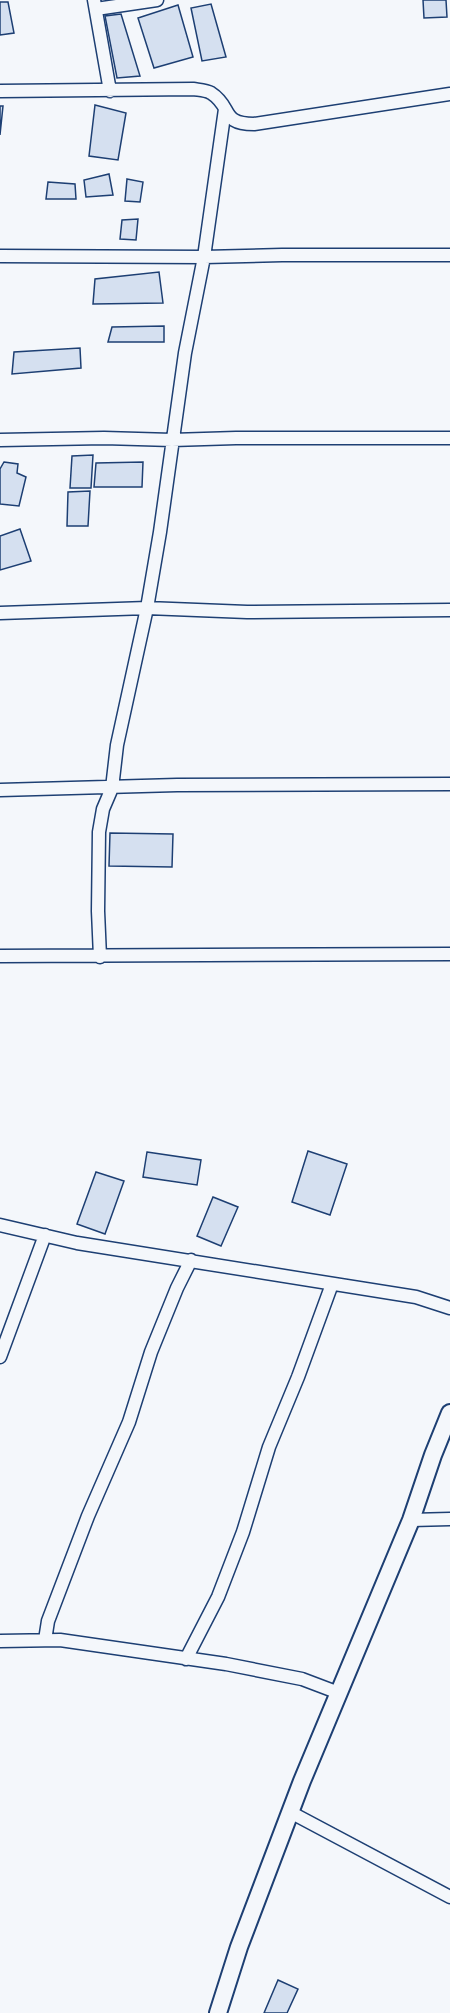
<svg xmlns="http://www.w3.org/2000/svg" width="450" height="2013" font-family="Karla,sans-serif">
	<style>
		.building { fill: #d5e0f0; stroke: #1d3f73; stroke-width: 1.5 }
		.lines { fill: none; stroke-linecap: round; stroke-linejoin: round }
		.minor-casing { stroke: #1d3f73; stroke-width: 15 }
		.tertiary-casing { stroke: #1d3f73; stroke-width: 20 }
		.minor { stroke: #f4f7fb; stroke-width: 12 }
		.tertiary { stroke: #f4f7fb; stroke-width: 16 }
	</style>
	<rect width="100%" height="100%" fill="#f4f7fb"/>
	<!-- building -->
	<path class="building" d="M423 0H446L447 17 424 18Z
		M0 2H8L14 33 0 35Z
		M211 4 226 57 202 61 191 8Z
		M178 5 193 57 154 68 138 18Z
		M121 14 140 76 117 78 105 16Z
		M95 105 126 113 118 160 89 156Z
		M0 106H3L0 135Z
		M109 174 113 195 86 197 84 180Z
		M127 179 143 182 140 202 125 201Z
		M48 182 75 184 76 199H46Z
		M138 219 136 240 120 239 122 220Z
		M159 272 163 303 93 304 95 279Z
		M164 326V342H108L112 327Z
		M80 348 81 368 12 374 14 352Z
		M93 455 91 488H70L72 456Z
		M4 462 18 464 17 473 26 477 19 506 0 504V469Z
		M143 462 142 487H94L96 463Z
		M90 491 88 526H67L68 492Z
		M20 529 31 561 0 570V536Z
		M110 833 173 834 172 867 109 866Z
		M308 1151 347 1164 330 1215 292 1202Z
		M147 1152 201 1160 197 1185 143 1177Z
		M96 1172 124 1181 105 1234 77 1224Z
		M213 1197 238 1207 221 1246 197 1236Z
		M278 1980 298 1989 287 2013H264Z"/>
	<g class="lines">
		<!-- minor casing -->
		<g class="minor-casing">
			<path id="minor" d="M94 0 110 91
				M96 9 157 0
				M0 91 193 89C199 90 206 90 211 93 233 107 220 124 254 124L450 94
				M0 256 204 257 282 255H450
				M0 440 104 438 172 440 236 438H450
				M0 613 147 608 247 612 450 610
				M0 790 177 785 450 784
				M0 956 450 954
				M100 957 98 911 99 832 103 809 112 788 117 745 147 608 160 532 185 353 204 257 225 109
				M0 1225 77 1243 416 1297 450 1308
				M0 1357 45 1235
				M411 1520 450 1519
				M45 1640 48 1621 88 1516 129 1422 151 1352 177 1288 191 1260
				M0 1641 60 1640 226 1664 302 1679 339 1693
				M186 1659 218 1597 243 1532 269 1447 298 1377 332 1284
				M290 1812 450 1897"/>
		</g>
		<!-- tertiary casing -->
		<g class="tertiary-casing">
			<path id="tertiary" d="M218 2013 239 1947 302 1781 411 1520 433 1455 450 1413"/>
		</g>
		<!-- minor -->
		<use href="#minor" class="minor"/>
		<!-- tertiary -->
		<use href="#tertiary" class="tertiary"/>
	</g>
</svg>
